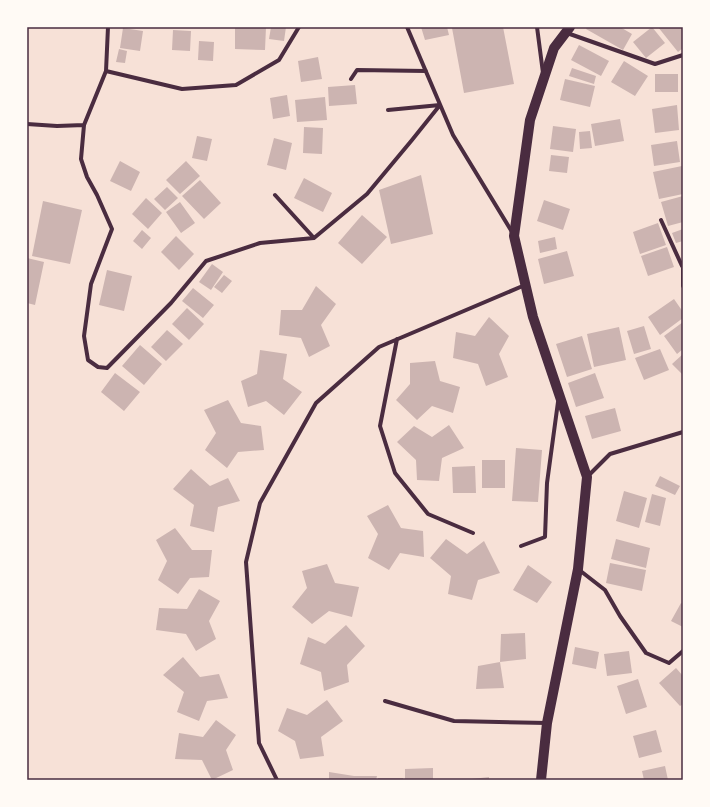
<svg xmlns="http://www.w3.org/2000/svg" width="710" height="807" font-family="Roboto,sans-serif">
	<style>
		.building { fill: #ccb4b1 }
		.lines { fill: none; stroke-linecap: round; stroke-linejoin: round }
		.minor { stroke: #4a2c40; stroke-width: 4 }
		.primary { stroke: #4a2c40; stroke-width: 10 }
		.neatline { fill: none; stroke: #4a2c40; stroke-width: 1.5 }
	</style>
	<rect width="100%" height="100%" fill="#f7e1d7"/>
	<!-- building -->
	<path class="building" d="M235 27H266L265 50 235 49Z
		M271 27H286L284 41 269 39Z
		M421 27H447L449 35 425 40Z
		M460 27H503L514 84 464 93 452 28Z
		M587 27H620L632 34 623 50 586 29Z
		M652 27 665 43 646 58 633 42Z
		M658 27H683V48L678 52Z
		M123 28 143 31 140 51 120 48Z
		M173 30 191 31 190 51 172 50Z
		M199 41 214 42 213 61 198 60Z
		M579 45 609 61 601 76 571 60Z
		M119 49 127 51 125 63 116 62Z
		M318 57 322 79 301 82 298 61Z
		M624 61 648 76 635 96 611 82Z
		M572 68 596 76 594 84 569 76Z
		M655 74H678V92H655Z
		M565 79 595 86 590 107 560 100Z
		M355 85 357 104 329 106 328 87Z
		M287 95 290 116 273 119 270 98Z
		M325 97 327 120 297 122 295 100Z
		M677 105 679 130 655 133 652 109Z
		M620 119 624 141 595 146 591 124Z
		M553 126 576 129 573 152 550 149Z
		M304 127 323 128 322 154 303 153Z
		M590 131 592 148 580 149 579 132Z
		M197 136 212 139 207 161 192 158Z
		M274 138 292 143 286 170 267 165Z
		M677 141 680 162 654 166 651 145Z
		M551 155 569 157 567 173 549 171Z
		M120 161 140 172 131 191 110 181Z
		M186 161 200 176 180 194 166 180Z
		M682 166 683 194 659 199 653 172Z
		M421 175 433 234 391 244 379 190Z
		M304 178 332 193 323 212 294 198Z
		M200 180 221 203 204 219 182 196Z
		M167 187 178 198 165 210 154 199Z
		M683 196V222L668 226 661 202Z
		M146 198 162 213 148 229 132 214Z
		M544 200 570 209 563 230 537 221Z
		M43 201 82 210 70 264 32 256Z
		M180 202 195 223 181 233 166 212Z
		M362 215 387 237 362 264 338 243Z
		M658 223 666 245 640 254 633 232Z
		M683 229V241L676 243 672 233Z
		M142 230 151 238 142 249 133 241Z
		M176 236 194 254 179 270 161 252Z
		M555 237 557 249 540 253 538 241Z
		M667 247 674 267 648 276 641 256Z
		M567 251 574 276 544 284 538 259Z
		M27 258 44 262 35 305 27 303Z
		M212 264 223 272 211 290 199 282Z
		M107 270 132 276 124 311 99 305Z
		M224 275 232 281 222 293 214 287Z
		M316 286 336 304 321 325 330 346 309 357 301 338 279 335 281 310H302Z
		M193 288 214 305 203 318 182 301Z
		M674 299 683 312V318L660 335 648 317Z
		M187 308 204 324 189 340 172 324Z
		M489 317 509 336 499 354 508 377 486 386 478 364 453 358 456 332 475 336Z
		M683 322V349L677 354 664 336Z
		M644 326 651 349 634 354 627 331Z
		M619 327 626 360 594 367 587 334Z
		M167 330 183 344 166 361 151 347Z
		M582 336 592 369 567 377 556 344Z
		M140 345 162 364 144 385 122 366Z
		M660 349 669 370 644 380 635 358Z
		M260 350 287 354 283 379 302 392 284 415 266 401 248 407 241 381 257 374Z
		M683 354V375L672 364Z
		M435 361 440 381 460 387 453 413 432 406 417 420 396 400 410 384V363Z
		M115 373 140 392 124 411 101 392Z
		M595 373 604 398 576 407 568 383Z
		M228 400 241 423 261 426 264 450 238 452 227 468 205 450 216 433 204 410Z
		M615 408 621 431 592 439 585 416Z
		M449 425 464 448 442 458 439 481 417 480 416 460 397 442 414 426 432 437Z
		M516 448 542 450 538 502 512 501Z
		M482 460H505V488H482Z
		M475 466 476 493H453L452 467Z
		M191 469 210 486 228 478 240 501 218 507 214 532 190 526 194 505 173 489Z
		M660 476 680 486 675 495 655 486Z
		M624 491 647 498 639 528 616 521Z
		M652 494 666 498 660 526 645 522Z
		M388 505 401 528 423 531 424 557 400 553 389 570 368 558 378 534 367 516Z
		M175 528 192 550H212L209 577 190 578 178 594 158 580 167 561 156 540Z
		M446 539 467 554 484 541 500 573 478 580 472 600 448 594 451 576 430 558Z
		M616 539 650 548 646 568 611 559Z
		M610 563 646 570 642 591 606 583Z
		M327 564 335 583 359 587 352 617 329 611 312 624 292 607 307 588 302 571Z
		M528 565 552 582 537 603 513 590Z
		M199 589 220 601 209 621 216 639 196 651 186 634 156 630 159 608 187 609Z
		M681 603 683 604V627L671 621Z
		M346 625 365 646 347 665 349 682 324 691 321 672 300 664 308 637 325 644Z
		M525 633 526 659 500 662 501 634Z
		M575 647 599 652 596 669 572 664Z
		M629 651 632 673 607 676 604 654Z
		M183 657 200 677 219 674 228 698 207 701 199 721 177 712 184 692 163 675Z
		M500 662 504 688 476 689 478 666Z
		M676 668 683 676V704L680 706 659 683Z
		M638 679 647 707 626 714 617 686Z
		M327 700 343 721 321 737 324 756 300 759 295 741 278 731 287 708 307 715Z
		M216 720 236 735 226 750 233 770 212 780 202 760 175 759 179 733 203 737Z
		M656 730 662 752 639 758 633 736Z
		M665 766 668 780H644L642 771Z
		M433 768V780H405V769Z
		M329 772 354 776H377L376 780H329Z
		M489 777V780H472V779Z
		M378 778H403V780H378Z"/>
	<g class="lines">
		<!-- minor -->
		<path class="minor" d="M407 27 453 135 512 232
			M537 27 543 73
			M567 33 655 64 683 55
			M106 71 108 27
			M351 79 357 70 426 71
			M388 110 440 105
			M27 124 57 126 84 125 106 71 182 89 236 85 279 60 299 27
			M84 125 81 159 87 177 97 195 112 229 91 284 84 336 88 360 98 367 107 368 171 303 206 261 260 243 314 238 367 194 412 140 440 105
			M275 195 314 238
			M661 220 682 266
			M683 266V286
			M397 339 380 426 395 473 428 514 473 533
			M588 476 610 454 683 432
			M521 546 545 537 547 483 558 402
			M578 569 605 590 620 616 646 653 669 663 683 651
			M385 701 454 721 547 723
			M277 780 259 743 246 562 260 503 316 403 379 347 525 285"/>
		<!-- primary -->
		<path class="primary" d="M541 780 547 723 578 569 587 477 533 317 514 236 530 120 554 48 570 27"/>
	</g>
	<!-- border -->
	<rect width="710" height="807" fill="none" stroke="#fffaf5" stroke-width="56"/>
	<rect x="28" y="28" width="654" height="751" class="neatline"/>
</svg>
